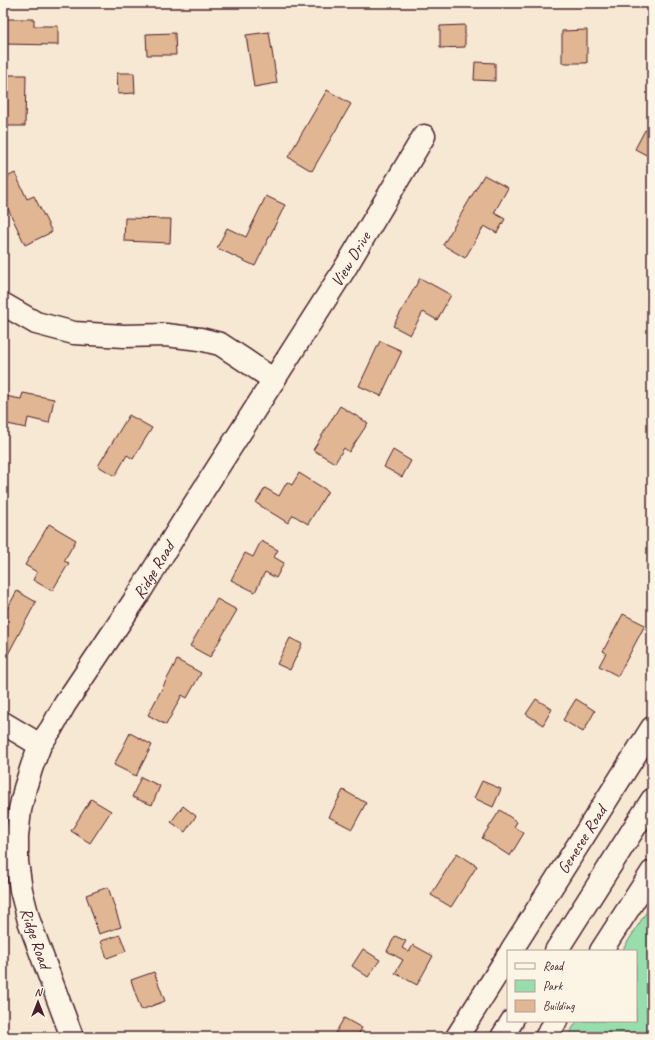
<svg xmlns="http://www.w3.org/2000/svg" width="655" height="1040" font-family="Caveat,sans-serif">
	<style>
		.green { fill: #97deac; stroke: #707e6c }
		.building { fill: #e1b692; stroke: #4a1f2b }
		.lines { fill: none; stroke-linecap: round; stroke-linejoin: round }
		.minor-casing { stroke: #4a1f2b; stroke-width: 25 }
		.major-casing { stroke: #4a1f2b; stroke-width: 25 }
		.minor { stroke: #fcf5e5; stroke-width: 22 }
		.major { stroke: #fcf5e5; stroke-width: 22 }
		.labels { text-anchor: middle; stroke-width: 3.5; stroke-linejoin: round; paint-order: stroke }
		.street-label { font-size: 17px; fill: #4a1f2b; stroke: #fcf5e5 }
	</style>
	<rect width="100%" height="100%" fill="#f7e8d4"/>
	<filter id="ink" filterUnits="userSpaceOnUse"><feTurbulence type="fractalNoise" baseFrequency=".025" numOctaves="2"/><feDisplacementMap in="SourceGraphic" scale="8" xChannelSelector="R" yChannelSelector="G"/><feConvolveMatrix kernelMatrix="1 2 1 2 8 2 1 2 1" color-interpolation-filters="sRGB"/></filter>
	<g filter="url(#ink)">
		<!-- green -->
		<path class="green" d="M652 903V1037H567L577 1021H636V951H622Z"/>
		<!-- building -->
		<path class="building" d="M3 19H34V26H58V45L3 44Z
			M465 25V47L440 48V26Z
			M587 30V63H562V31Z
			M269 32 277 83 254 87 246 35Z
			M175 33 176 55H147L146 34Z
			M475 62 495 63V81L474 80Z
			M117 73H134L135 93 118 94Z
			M3 75H26L25 126H3Z
			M327 90 351 104 312 171 288 157Z
			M645 130 652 134V158L635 149Z
			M15 173 27 199 34 196 52 232 25 245 3 198V179Z
			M484 175 508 188 494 213 505 219 497 233 484 226 465 258 443 245Z
			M266 196 285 205 255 266 217 248 227 228 246 237Z
			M125 218 171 219 170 243 124 241Z
			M420 278 451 295 437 320 423 312 410 335 393 326Z
			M380 341 402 351 381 396 359 386Z
			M23 393 54 399 49 423 28 418 26 428 3 423V403L5 396 21 399Z
			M340 406 368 423 349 452 344 448 335 463 313 450Z
			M129 415 152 428 133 459 127 455 115 476 98 466Z
			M393 450 411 461 402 477 384 467Z
			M299 473 328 491 308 524 293 515 288 523 256 503 265 488 279 496 287 482 292 485Z
			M49 524 76 540 64 561 69 563 52 591 33 580 37 572 25 565Z
			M261 541 278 550 274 557 284 563 276 578 265 572 255 592 231 580 245 553 253 557Z
			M17 591 36 602 8 654 3 652V616Z
			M217 599 237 610 210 657 190 646Z
			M623 614 645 625 618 676 599 666 606 653 603 651Z
			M290 638 302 644 290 670 277 664Z
			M177 660 201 673 187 698 182 695 166 725 148 715Z
			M536 699 552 709 543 725 526 714Z
			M576 699 595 711 583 732 563 720Z
			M130 733 152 745 136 776 114 765Z
			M141 777 160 786 152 805 132 797Z
			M482 781 501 789 493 807 474 798Z
			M343 790 366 803 352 829 329 817Z
			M91 799 111 811 90 843 71 831Z
			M183 806 196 816 185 832 171 822Z
			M500 810 517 822 514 827 524 833 510 856 482 838Z
			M457 853 477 866 451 907 431 895Z
			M108 887 121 927 99 934 86 895Z
			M120 935 126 951 107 958 101 941Z
			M395 936 406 941 402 948 409 952 413 945 433 956 417 985 395 973 403 960 387 951Z
			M363 949 380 960 368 977 352 966Z
			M154 972 165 1001 141 1010 131 980Z
			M344 1018 362 1028 357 1037H333Z"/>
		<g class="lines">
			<!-- minor casing -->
			<g class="minor-casing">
				<g id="minor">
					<path d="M3 304 36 323 74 333 124 336 166 335 200 339 220 344 243 359 274 380"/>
					<path d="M3 723 40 745"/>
					<path id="s1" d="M511 951 652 728"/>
					<path id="s2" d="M72 1037 29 921 21 890 17 862V836L20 810 25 788 32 766 40 745 51 729 65 704 138 595 181 525 344 270 424 136"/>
					<path d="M457 1037 508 956"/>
				</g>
			</g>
			<!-- major casing -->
			<g class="major-casing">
				<path id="major" d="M556 951 652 800
					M601 951 652 872
					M502 1037 512 1021
					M546 1037 556 1021"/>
			</g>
			<!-- minor -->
			<use href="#minor" class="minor"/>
			<!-- major -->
			<use href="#major" class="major"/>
		</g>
	</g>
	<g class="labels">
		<!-- street labels -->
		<g class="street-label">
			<text dy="6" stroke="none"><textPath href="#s2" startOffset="881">View Drive</textPath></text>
			<text dy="6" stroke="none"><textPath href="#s2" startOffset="513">Ridge Road</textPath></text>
			<text dy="6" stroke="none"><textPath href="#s1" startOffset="132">Genesee Road</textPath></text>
			<text transform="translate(36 938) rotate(71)" y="6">Ridge Road</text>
		</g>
	</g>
	<!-- margin -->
	<rect width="655" height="1040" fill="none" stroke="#fcf5e5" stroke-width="16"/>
	<rect x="8" y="8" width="639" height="1024" fill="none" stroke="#4a1f2b" stroke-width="1.5" filter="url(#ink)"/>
	<!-- legend -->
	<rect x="507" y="950" width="130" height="72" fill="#fcf5e5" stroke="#b59f9b"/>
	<rect x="515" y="963" width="20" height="6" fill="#fcf5e5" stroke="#b59f9b"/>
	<text x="543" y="970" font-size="12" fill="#4a1f2b">Road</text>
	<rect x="515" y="980" width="20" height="12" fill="#97deac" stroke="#b59f9b"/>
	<text x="543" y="990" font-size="12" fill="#4a1f2b">Park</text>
	<rect x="515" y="1000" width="20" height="12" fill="#e1b692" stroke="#b59f9b"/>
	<text x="543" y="1010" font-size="12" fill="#4a1f2b">Building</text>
	<!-- north arrow -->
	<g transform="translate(38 1002)" stroke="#fcf5e5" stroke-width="3" paint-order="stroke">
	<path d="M0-3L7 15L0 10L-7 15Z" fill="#4a1f2b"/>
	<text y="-6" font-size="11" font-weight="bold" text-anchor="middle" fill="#4a1f2b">N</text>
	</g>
</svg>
